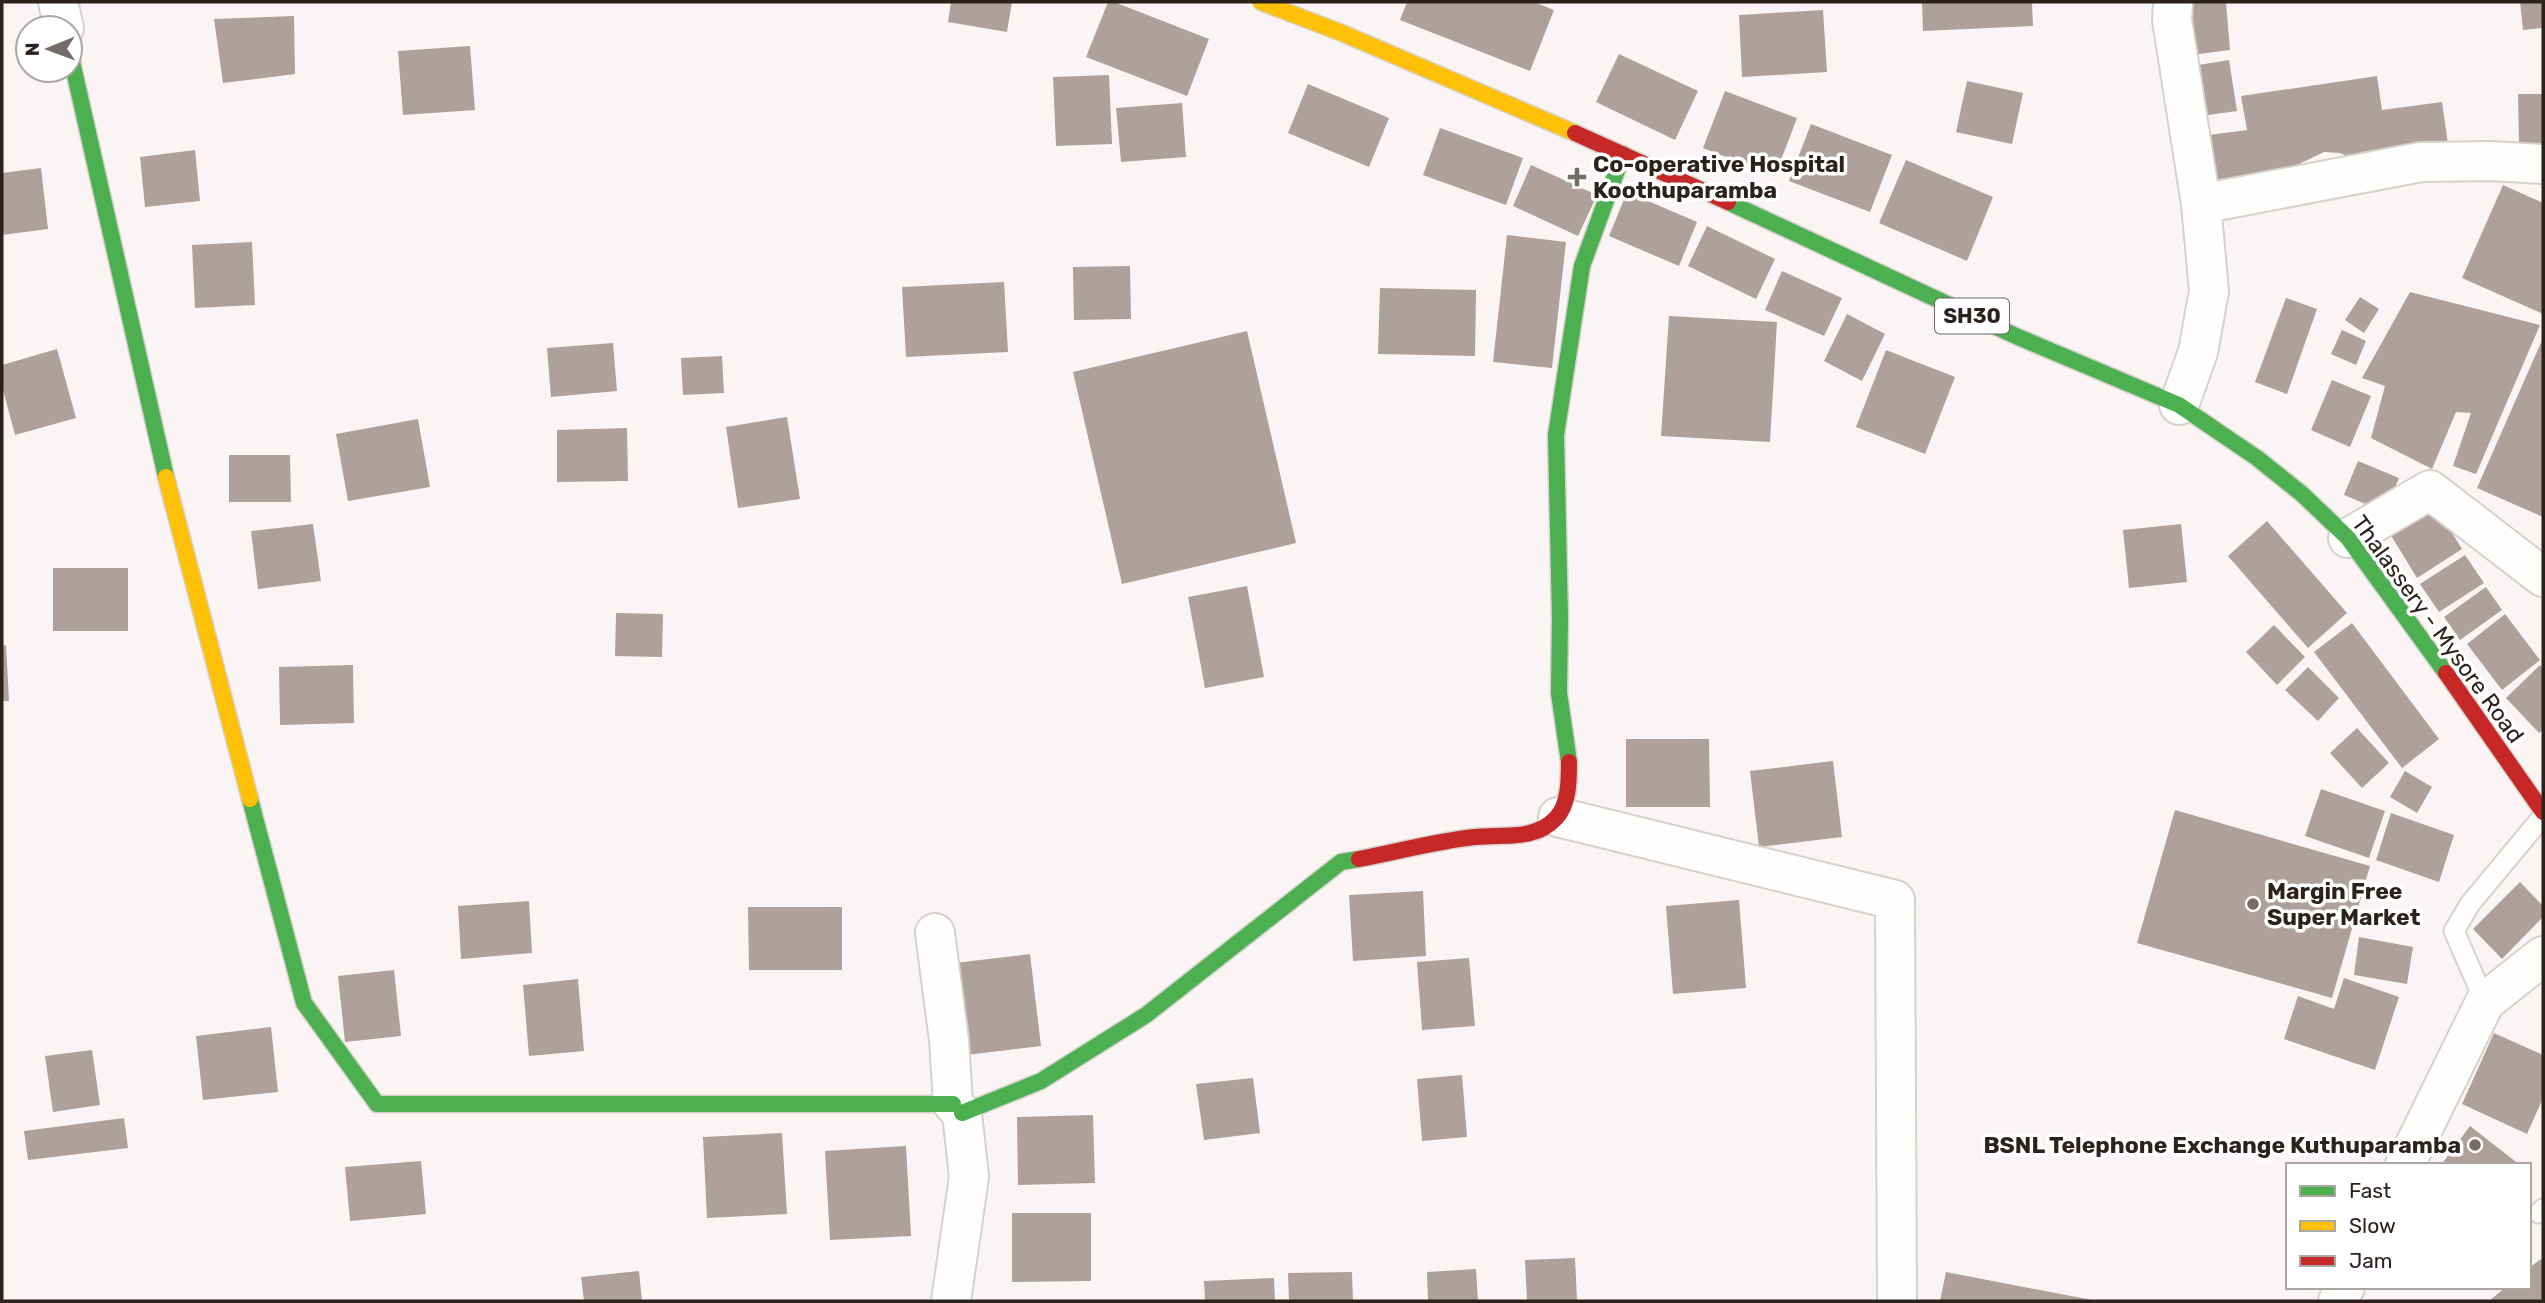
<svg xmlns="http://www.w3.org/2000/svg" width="2545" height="1303" font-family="Rubik,sans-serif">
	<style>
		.building { fill: #aea09b }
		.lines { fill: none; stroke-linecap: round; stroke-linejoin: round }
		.lane-casing { stroke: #d8d0cd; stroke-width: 23 }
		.street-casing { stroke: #d8d0cd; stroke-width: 42 }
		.fast-casing { stroke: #d8d0cd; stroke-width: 19 }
		.slow-casing { stroke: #d8d0cd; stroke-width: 19 }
		.jam-casing { stroke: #d8d0cd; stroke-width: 19 }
		.lane { stroke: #fefefd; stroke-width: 19 }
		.street { stroke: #fefefd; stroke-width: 38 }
		.fast { stroke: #4caf50; stroke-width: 16 }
		.slow { stroke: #ffc107; stroke-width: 16 }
		.jam { stroke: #c62828; stroke-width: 16 }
		.poi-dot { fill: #756b68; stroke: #fff; stroke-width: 2.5 }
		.labels { text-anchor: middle; stroke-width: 7; stroke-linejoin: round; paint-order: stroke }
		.shield { fill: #fff; stroke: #6c6460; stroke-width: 2 }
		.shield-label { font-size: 21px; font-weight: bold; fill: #2d211c }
		.poi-label { font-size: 23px; font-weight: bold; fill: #2d211c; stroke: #fff; text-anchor: start }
		.street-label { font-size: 23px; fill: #2d211c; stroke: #fff }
	</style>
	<rect width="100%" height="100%" fill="#faf5f4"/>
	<!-- building -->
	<path class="building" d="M951 2H1012L1007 32 948 22Z
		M1108 2H1114L1209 39 1187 96 1086 57Z
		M1407 2H1534L1554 10 1530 71 1400 20Z
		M1922 2H2032L2033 26 1923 31Z
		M2200 2H2226L2230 50 2191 55 2186 3Z
		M2520 2H2543V28L2523 30Z
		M1823 10 1827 72 1742 77 1739 15Z
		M294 16 295 74 223 83 214 19Z
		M470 46 475 110 403 115 398 51Z
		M1619 54 1698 91 1675 140 1596 102Z
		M2229 60 2237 111 2194 117 2186 67Z
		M1109 75 1112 144 1056 146 1053 77Z
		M2377 76 2382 110 2442 102 2449 151 2349 157 2340 153 2324 152 2301 163 2296 174 2208 186 2201 136 2247 130 2241 96Z
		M1967 81 2023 93 2012 144 1956 132Z
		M1308 84 1389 118 1369 167 1288 133Z
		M1725 91 1797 118 1775 176 1703 148Z
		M2518 94H2543V143H2519Z
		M1182 103 1186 157 1121 162 1116 108Z
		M1811 124 1892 155 1870 212 1789 181Z
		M1440 128 1523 158 1506 205 1423 175Z
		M195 150 200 201 145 207 140 157Z
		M1906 160 1993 197 1967 261 1879 223Z
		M1531 165 1597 195 1578 236 1513 206Z
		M41 168 48 229 2 235V173Z
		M2503 185 2543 203V314L2462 278Z
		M1627 192 1697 222 1679 266 1609 236Z
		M1707 226 1775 259 1756 299 1688 266Z
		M1507 235 1566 242 1552 368 1493 362Z
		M252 242 255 305 195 308 192 245Z
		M1130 266 1131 319 1074 320 1073 267Z
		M1782 271 1842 298 1824 336 1765 310Z
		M1004 282 1008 352 906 357 902 287Z
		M1380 288 1476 290 1475 356 1378 354Z
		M2410 292 2540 325 2476 474 2453 466 2471 413 2456 412 2432 469 2371 438 2385 386 2362 378Z
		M2360 297 2379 309 2364 333 2345 320Z
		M2286 298 2317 309 2287 394 2255 382Z
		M1847 314 1885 334 1862 381 1824 361Z
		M1669 316 1777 322 1770 442 1661 436Z
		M2342 330 2366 341 2356 365 2331 354Z
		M1247 331 1296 543 1122 584 1073 372Z
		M2543 338V517L2477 488Z
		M613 343 617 391 551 397 547 348Z
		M57 349 76 418 15 435 2 386V365Z
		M1886 350 1955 377 1925 454 1856 427Z
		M722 356 724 393 683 395 681 358Z
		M2332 380 2371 396 2350 447 2311 430Z
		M787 417 800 499 738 508 726 427Z
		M418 419 430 487 348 501 336 434Z
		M627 428 628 481 557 482V430Z
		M229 455H290L291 502H229Z
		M2358 461 2399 478 2385 512 2344 495Z
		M2432 501 2462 549 2417 578 2387 529Z
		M2267 521 2347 613 2308 648 2228 556Z
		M313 524 321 581 258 589 251 531Z
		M2181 524 2187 582 2129 588 2123 530Z
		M2465 555 2484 583 2439 612 2420 584Z
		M53 568H128V631H53Z
		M1247 586 1264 677 1205 688 1188 597Z
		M2486 587 2502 610 2460 640 2444 617Z
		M616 613 663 614 662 657 615 656Z
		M2505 614 2540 660 2502 690 2467 644Z
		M2352 623 2439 739 2402 768 2314 652Z
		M2274 625 2305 657 2277 685 2246 652Z
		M6 645 9 701H2V646Z
		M353 665 354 723 280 725 279 667Z
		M2540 665 2543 669V730L2539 733 2506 698Z
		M2308 667 2339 698 2318 721 2285 690Z
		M2357 728 2389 763 2362 788 2330 753Z
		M1626 739H1709L1710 807H1626Z
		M1833 761 1842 837 1759 847 1750 771Z
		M2405 771 2432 787 2417 813 2390 797Z
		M2321 789 2385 811 2369 858 2305 836Z
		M2175 810 2370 866 2332 998 2137 943Z
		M2391 813 2454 835 2439 882 2376 860Z
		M2520 882 2543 906V917L2502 959 2473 929Z
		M1423 891 1426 956 1353 961 1349 895Z
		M1739 900 1746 988 1673 994 1666 906Z
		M529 901 532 953 461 959 458 906Z
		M748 907H842V970H749Z
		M2359 937 2413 947 2407 984 2354 975Z
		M1030 954 1041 1046 966 1055 955 963Z
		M1469 958 1475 1026 1422 1030 1417 962Z
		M394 970 401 1036 345 1042 338 976Z
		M2344 978 2399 997 2375 1070 2284 1039 2298 996 2334 1009Z
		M578 979 584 1051 529 1056 523 985Z
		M271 1027 278 1092 203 1100 196 1036Z
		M2494 1033 2543 1055V1098L2527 1134 2462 1104Z
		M92 1050 100 1105 53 1112 45 1056Z
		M1462 1075 1467 1137 1422 1141 1417 1079Z
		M1253 1078 1260 1133 1204 1140 1196 1084Z
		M1093 1115 1095 1183 1018 1185 1017 1117Z
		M124 1118 128 1148 28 1160 24 1131Z
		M2470 1126 2520 1165H2441Z
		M782 1133 787 1214 707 1218 703 1137Z
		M906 1146 911 1236 830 1240 825 1151Z
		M421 1161 426 1214 350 1221 345 1167Z
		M1012 1213H1091V1281L1012 1282Z
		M1575 1258 1577 1301H1527L1525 1260Z
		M2541 1259 2543 1262V1301H2489L2506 1287H2529V1268Z
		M1476 1269 1478 1301H1428L1427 1272Z
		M639 1271 642 1301H584L581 1277Z
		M1352 1272 1353 1301H1289L1288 1273Z
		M1946 1272 2092 1300V1301H1940Z
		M1274 1278 1275 1301H1205L1204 1281Z"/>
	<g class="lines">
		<!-- lane casing -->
		<g class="lane-casing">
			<path id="lane" d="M2485 1002 2454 931 2470 904 2543 816
				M2539 1213 2543 1209"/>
		</g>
		<!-- street casing -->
		<g class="street-casing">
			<path id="street" d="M58 2 64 28
				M2173 2 2172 20 2201 204
				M2179 405 2198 352 2209 291 2201 204 2421 162 2491 161 2543 164
				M2348 538 2430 490 2543 577
				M1558 817 1895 900 1897 1301
				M935 933 949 1040 953 1104 962 1113 969 1177 951 1301
				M2405 1165 2485 1002 2543 956
				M2338 1301 2345 1287"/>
		</g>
		<!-- fast casing -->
		<g class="fast-casing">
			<path id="fast" d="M70 53 166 477
				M1728 202 2018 337 2179 405 2257 458 2302 494 2348 538 2446 673
				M1569 762 1559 693 1560 618 1556 435 1582 266 1623 154
				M250 799 304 1003 377 1104H953
				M962 1113 1041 1081 1146 1015 1341 862 1359 859"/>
		</g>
		<!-- slow casing -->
		<g class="slow-casing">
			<path id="slow" d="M1261 2 1342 33 1575 133
				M166 477 250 799"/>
		</g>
		<!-- jam casing -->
		<g class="jam-casing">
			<path id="jam" d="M1575 133 1728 202
				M2446 673 2543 812
				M1359 859C1397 852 1436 841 1475 837 1503 834 1535 841 1556 818 1569 805 1569 780 1569 762"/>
		</g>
		<!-- lane -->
		<use href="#lane" class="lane"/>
		<!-- street -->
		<use href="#street" class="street"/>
		<!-- fast -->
		<use href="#fast" class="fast"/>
		<!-- slow -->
		<use href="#slow" class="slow"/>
		<!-- jam -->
		<use href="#jam" class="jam"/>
	</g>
	<!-- markers -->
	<g class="poi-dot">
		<path d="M1573.5 166.5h7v7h7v7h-7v7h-7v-7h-7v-7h7z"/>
		<circle cx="2253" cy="904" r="7"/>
		<circle cx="2475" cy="1145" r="7"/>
	</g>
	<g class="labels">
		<!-- shield labels -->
		<rect class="shield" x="1935" y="298.5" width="74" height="35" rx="5"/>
		<g class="shield-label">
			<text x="1972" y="323">SH30</text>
		</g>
		<!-- poi labels -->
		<g class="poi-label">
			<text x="1593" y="172">Co-operative Hospital<tspan x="1593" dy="26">Koothuparamba</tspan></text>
			<text x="2267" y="899">Margin Free<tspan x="2267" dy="26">Super Market</tspan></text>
			<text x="2461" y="1153" text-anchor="end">BSNL Telephone Exchange Kuthuparamba</text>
		</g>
		<!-- street labels -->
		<g class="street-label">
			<text transform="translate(2438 629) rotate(54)" y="8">Thalassery - Mysore Road</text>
		</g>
	</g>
	<!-- border -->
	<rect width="2545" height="1303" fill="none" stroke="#2d211c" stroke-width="7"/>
	<!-- legend -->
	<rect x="2286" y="1163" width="245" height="126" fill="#ffffff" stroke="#aba6a4" stroke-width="2"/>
	<rect x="2300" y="1186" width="35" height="10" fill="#4caf50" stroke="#aba6a4" stroke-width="2"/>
	<text x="2349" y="1198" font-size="21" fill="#2d211c">Fast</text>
	<rect x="2300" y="1221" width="35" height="10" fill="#ffc107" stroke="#aba6a4" stroke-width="2"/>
	<text x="2349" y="1233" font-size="21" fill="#2d211c">Slow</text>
	<rect x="2300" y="1256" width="35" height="10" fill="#c62828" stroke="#aba6a4" stroke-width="2"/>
	<text x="2349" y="1268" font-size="21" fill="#2d211c">Jam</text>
	<!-- north arrow -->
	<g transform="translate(49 49) rotate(269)"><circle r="33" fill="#ffffff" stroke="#aba6a4" stroke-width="2"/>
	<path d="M0-5L12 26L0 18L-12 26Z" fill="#756b68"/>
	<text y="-10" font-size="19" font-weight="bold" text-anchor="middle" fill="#2d211c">N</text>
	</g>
</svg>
